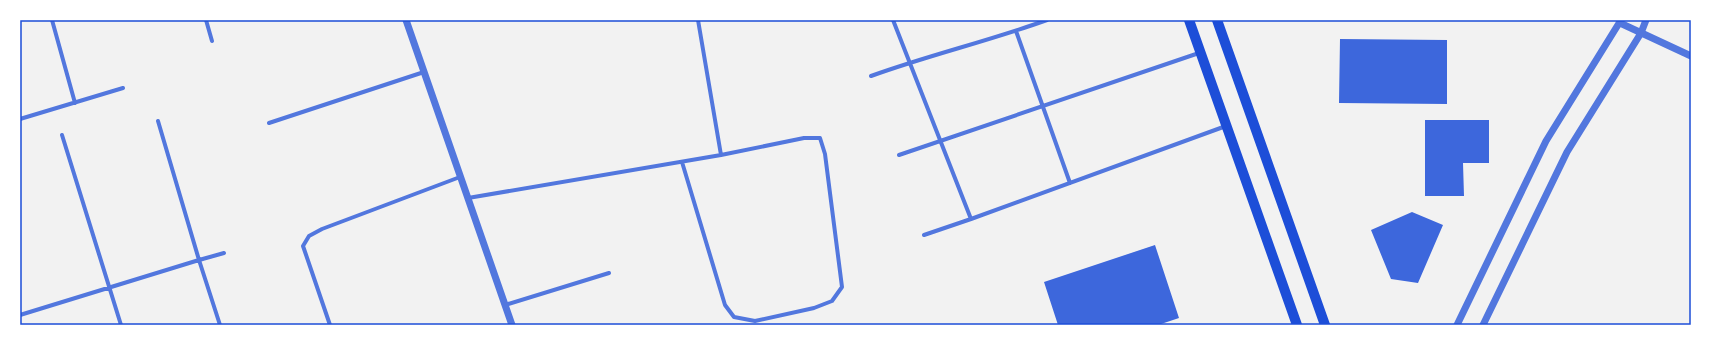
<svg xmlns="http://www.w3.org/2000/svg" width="1711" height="345" font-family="'Roboto Condensed',sans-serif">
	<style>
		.building { fill: #3d67dc }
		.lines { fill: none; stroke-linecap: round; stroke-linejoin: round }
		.minor { stroke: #5277de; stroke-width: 4 }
		.tertiary { stroke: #5277de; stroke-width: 7 }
		.primary { stroke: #1d4ed8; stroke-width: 10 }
		.neatline { fill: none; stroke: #1d4ed8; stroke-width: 1.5 }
	</style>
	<rect width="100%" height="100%" fill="#f2f2f2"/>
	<!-- building -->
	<path class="building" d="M1340 39 1447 40V104L1339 103Z
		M1425 120H1489V163H1463L1464 196H1425Z
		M1412 212 1443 225 1418 283 1391 279 1371 230Z
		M1155 245 1179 318 1158 325H1058L1044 282Z"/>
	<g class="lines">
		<!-- minor -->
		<path class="minor" d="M52 20 75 103
			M206 20 212 41
			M893 20 971 219 1226 126
			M1016 31 1070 183
			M871 76C929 55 989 41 1047 20
			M20 119 123 88
			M269 123 424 72
			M62 135 121 325
			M899 155 1199 53
			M682 162 725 305 734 317 755 321 814 308 832 301 842 287 825 154 820 138H804L721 155
			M468 198 721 155 698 20
			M924 235 971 219
			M505 305 609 273
			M20 315 199 260 158 121
			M220 325 199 260 224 253
			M330 325 303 246 309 236 322 229 460 177"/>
		<!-- tertiary -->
		<path class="tertiary" d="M406 20 512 325
			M1620 23 1691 56
			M1457 325 1546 141 1621 20
			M1483 325 1567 152 1641 33 1646 20"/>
		<!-- primary -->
		<path class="primary" d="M1189 20 1297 325
			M1217 20 1325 325"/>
	</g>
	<!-- border -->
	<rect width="1711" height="345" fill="none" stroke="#ffffff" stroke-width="42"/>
	<rect x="21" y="21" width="1669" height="303" class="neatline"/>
</svg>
